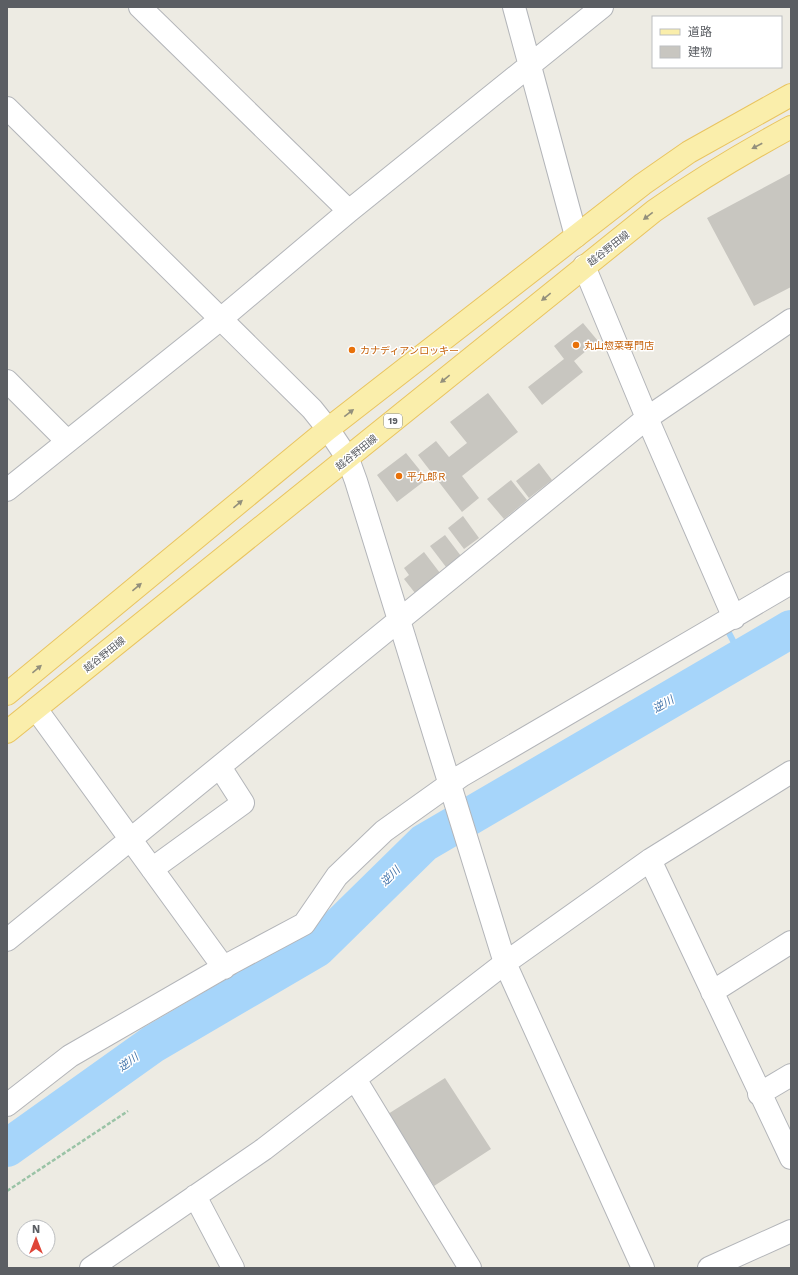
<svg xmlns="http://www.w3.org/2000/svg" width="798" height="1275" font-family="'Work Sans','Noto Sans JP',sans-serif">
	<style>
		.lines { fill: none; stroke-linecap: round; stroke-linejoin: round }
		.stream { stroke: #a6d5fa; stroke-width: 6 }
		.river { stroke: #a6d5fa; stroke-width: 38 }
		.building { fill: #c8c6c0 }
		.minor-casing { stroke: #b3b5b9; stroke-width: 24 }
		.major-casing { stroke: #e9c460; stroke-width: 24 }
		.path { stroke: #9ac3a6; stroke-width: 2.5; stroke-dasharray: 4 2; stroke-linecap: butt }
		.minor { stroke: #fff; stroke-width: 22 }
		.major { stroke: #faeeab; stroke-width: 22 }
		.oneway { fill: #93907c }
		.food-dot { fill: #e8710a; stroke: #fff; stroke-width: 1.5 }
		.labels { text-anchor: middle; stroke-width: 3; stroke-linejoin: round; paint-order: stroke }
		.shield { fill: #fff; stroke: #8c8e92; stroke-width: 1 }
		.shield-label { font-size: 9px; font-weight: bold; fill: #5b5e63 }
		.street-label { font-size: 10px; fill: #5b5e63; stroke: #fff }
		.food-label { font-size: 10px; fill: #c56008; stroke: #fff; text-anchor: start }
		.water-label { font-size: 11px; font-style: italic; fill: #4475ab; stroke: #fff }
	</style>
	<rect width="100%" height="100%" fill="#edebe3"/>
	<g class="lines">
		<!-- stream -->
		<path class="stream" d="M729 633 742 658"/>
		<!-- river -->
		<path class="river" d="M7 1148 153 1044 317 948 424 843 791 629"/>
	</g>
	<!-- building -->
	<path class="building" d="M791 173V287L754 306 707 218Z
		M583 323 598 341 574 361 583 372 542 405 528 387 564 359 554 346Z
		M488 393 518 432 462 476 479 498 462 512 418 455 436 441 449 457 467 443 450 422Z
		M406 453 427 479 397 502 377 475Z
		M539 463 552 480 529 498 516 481Z
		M511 480 527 500 504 519 487 499Z
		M463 516 479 538 464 549 448 528Z
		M445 535 461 556 446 567 430 546Z
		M424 552 440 573 415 593 404 579 409 575 404 568Z
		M445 1078 491 1149 434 1186 388 1114Z"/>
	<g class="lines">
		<!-- minor casing -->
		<g class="minor-casing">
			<path id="minor" d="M140 7 349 211
				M514 7 576 236
				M7 108 312 409 328 429 348 459 356 481 505 963 643 1268
				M584 266 647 418 734 618
				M7 381 62 436 69 440
				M7 490 222 318 349 211 602 7
				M36 709 224 968
				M650 860 791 1158
				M152 869 243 803 220 767
				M7 940 647 418 791 320
				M712 992 791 942
				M355 1079 470 1268
				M759 1094 791 1075
				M7 1105 70 1056 231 963 304 924 337 876 384 831 461 776 791 583
				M195 1196 233 1268
				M91 1268 264 1149 505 963 650 860 791 772
				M709 1268 791 1231"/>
		</g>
		<!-- major casing -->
		<g class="major-casing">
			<path id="major" d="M7 694 328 429 643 184 689 152 791 95
				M7 732 654 211C698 180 743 153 791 127"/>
		</g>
		<!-- path -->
		<path class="path" d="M7 1191 128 1111"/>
		<!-- minor -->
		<use href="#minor" class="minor"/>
		<!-- major -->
		<use href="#major" class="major"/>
	</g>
	<!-- one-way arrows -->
	<defs><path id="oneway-solid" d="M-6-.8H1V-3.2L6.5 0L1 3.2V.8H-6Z"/></defs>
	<g class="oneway">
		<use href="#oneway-solid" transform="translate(757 146) rotate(152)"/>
		<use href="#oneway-solid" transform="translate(648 216) rotate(142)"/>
		<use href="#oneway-solid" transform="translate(546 297) rotate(141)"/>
		<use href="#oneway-solid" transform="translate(445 379) rotate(141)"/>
		<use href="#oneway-solid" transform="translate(349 413) rotate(-38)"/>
		<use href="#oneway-solid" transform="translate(238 504) rotate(-40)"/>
		<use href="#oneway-solid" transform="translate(137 587) rotate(-40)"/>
		<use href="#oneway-solid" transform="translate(37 669) rotate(-40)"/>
	</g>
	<!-- markers -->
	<g class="food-dot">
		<circle cx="576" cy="345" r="4"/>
		<circle cx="352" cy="350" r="4"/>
		<circle cx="399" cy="476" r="4"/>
	</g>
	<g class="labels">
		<!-- shield labels -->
		<rect class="shield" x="384" y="414" width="18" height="14" rx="3"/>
		<g class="shield-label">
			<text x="393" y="424">19</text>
		</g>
		<!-- street labels -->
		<g class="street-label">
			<text transform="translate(608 248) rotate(-38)" y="4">越谷野田線</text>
			<text transform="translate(356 452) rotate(-39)" y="4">越谷野田線</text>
			<text transform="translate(104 654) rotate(-39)" y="4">越谷野田線</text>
		</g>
		<!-- food labels -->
		<g class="food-label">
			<text x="584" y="349">丸山惣菜専門店</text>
			<text x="360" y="354">カナディアンロッキー</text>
			<text x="407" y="480">平九郎Ｒ</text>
		</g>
		<!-- water labels -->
		<g class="water-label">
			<text transform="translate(663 704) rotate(-30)" y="4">逆川</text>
			<text transform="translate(390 876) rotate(-45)" y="4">逆川</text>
			<text transform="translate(128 1062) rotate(-36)" y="4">逆川</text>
		</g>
	</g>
	<!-- border -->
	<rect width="798" height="1275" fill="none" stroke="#5b5e63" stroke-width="16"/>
	<!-- legend -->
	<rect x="652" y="16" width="130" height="52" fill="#ffffff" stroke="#bdbfc1"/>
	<rect x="660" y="29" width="20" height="6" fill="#faeeab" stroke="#bdbfc1"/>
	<text x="688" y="36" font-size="12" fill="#5b5e63">道路</text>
	<rect x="660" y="46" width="20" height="12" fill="#c8c6c0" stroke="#bdbfc1"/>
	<text x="688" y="56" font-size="12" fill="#5b5e63">建物</text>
	<!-- north arrow -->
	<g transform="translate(36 1239)"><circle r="19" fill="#ffffff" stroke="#bdbfc1"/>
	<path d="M0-3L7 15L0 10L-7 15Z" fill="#df4537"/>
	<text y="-6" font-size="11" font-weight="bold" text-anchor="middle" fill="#5b5e63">N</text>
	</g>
</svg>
